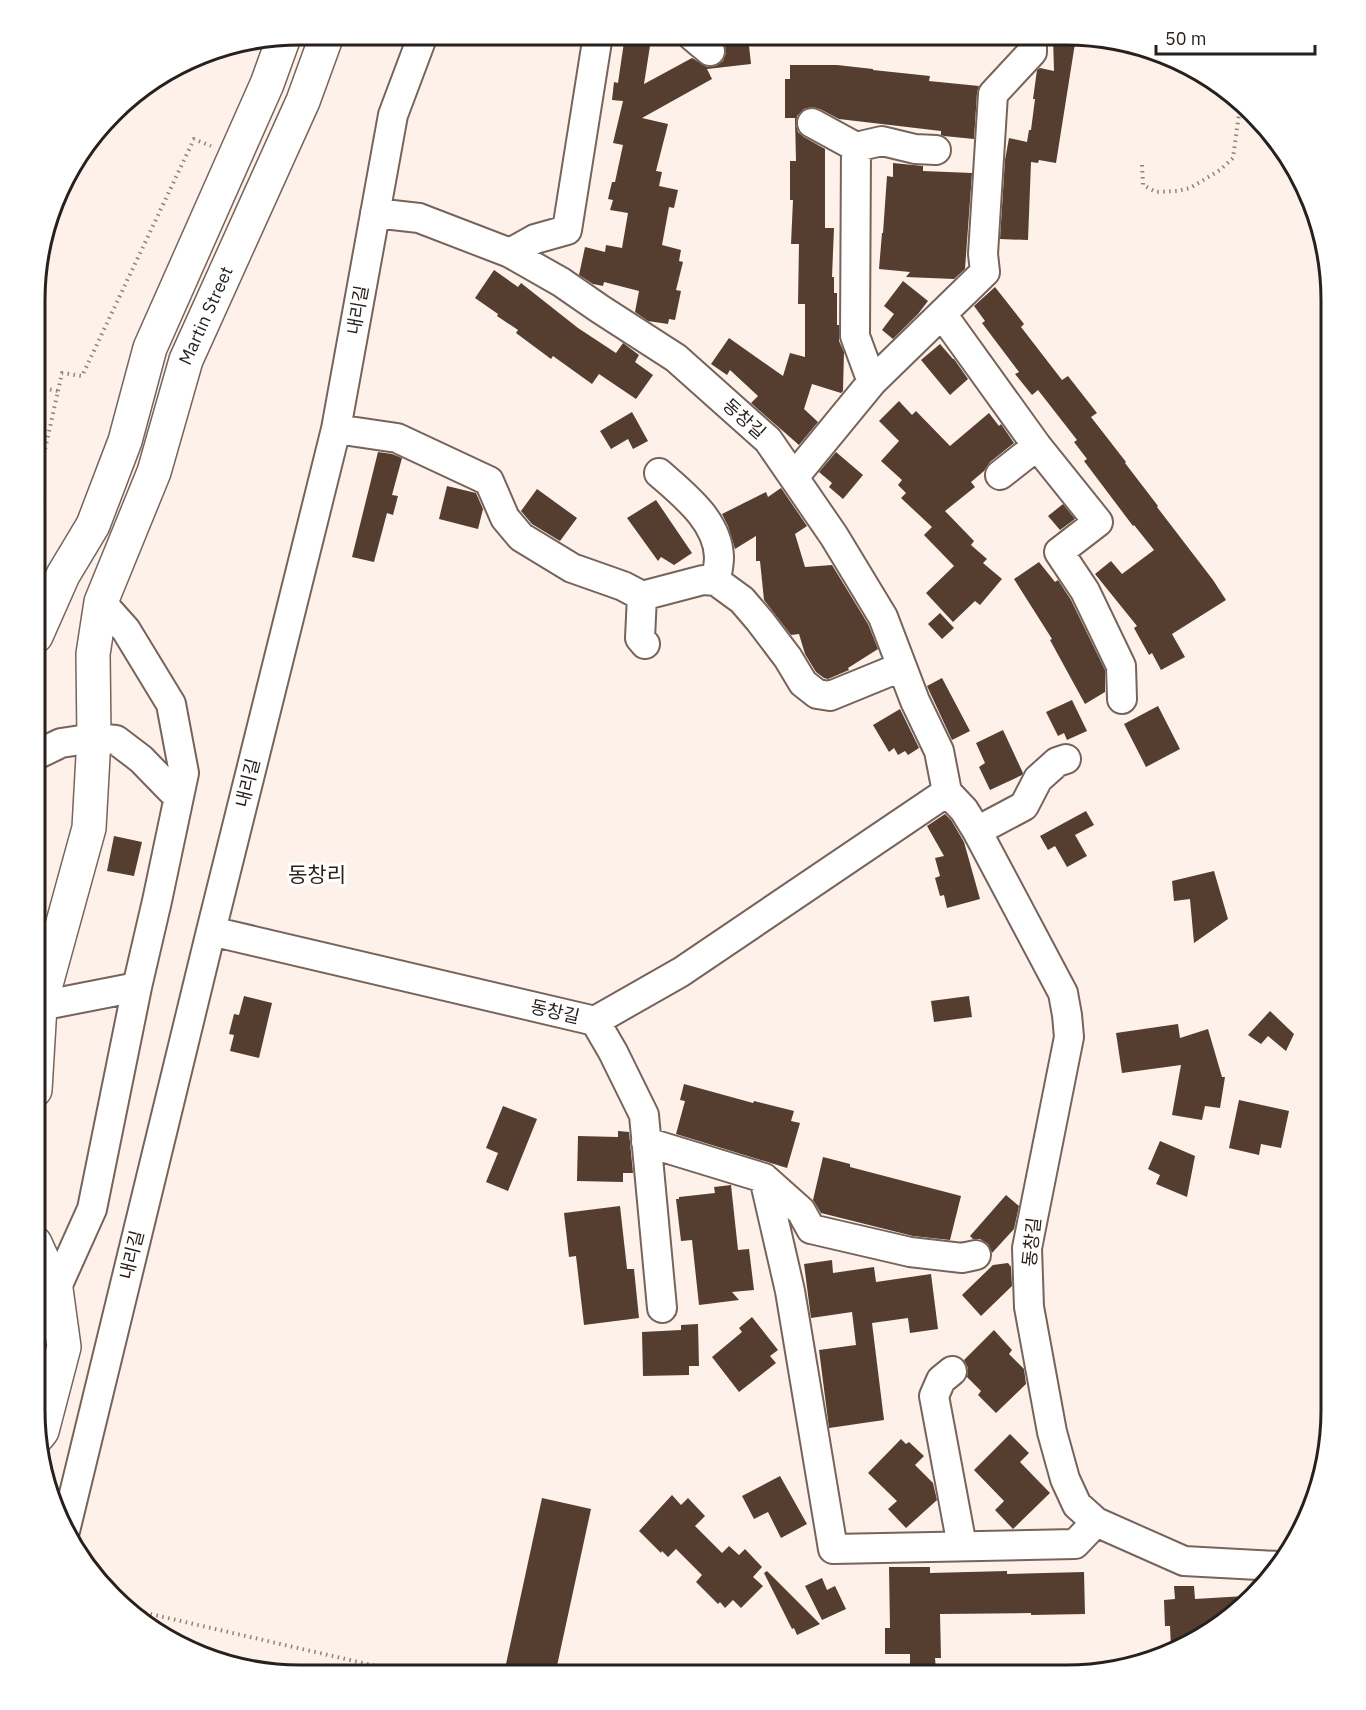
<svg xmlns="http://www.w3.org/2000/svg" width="1366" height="1710" font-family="'IBM Plex Sans','Noto Sans KR',sans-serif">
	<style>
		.building { fill: #553d2f }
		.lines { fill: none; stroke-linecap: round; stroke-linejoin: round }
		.minor-casing { stroke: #76645a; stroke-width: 32 }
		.major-casing { stroke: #76645a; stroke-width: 36 }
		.path { stroke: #8c837d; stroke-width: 4; stroke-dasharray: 1.5 4.5; stroke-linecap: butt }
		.minor { stroke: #fff; stroke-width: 28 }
		.major { stroke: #fff; stroke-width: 33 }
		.labels { text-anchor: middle; stroke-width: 6; stroke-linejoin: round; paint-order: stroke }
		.street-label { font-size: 18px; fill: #27201c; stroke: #fff }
		.quarter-label { font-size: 21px; fill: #27201c; stroke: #fff }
		.rim { fill: none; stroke: #27201c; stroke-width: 3 }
	</style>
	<rect width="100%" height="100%" fill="#fdf1ea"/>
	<!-- building -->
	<path class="building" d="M719 36H748L751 64 707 69 712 79 642 118 668 124 656 171 662 172 659 186 678 190 674 208 669 207 662 245 681 250 679 261 683 262 676 290 681 291 675 320 669 319 668 324 648 321 635 312 639 291 604 282 603 286 593 284 579 275 585 247 605 252 606 245 622 248 628 213 610 210 613 200 608 199 612 182H615L623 145 613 143 623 101 612 100 614 82 618 83 624 42 650 46 644 84 692 58 707 67 716 66 723 61 726 53 725 45Z
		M1053 37H1076L1056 163 1039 160 1038 163 1031 162 1028 240 1000 239 1005 160 1009 138 1027 142 1029 130H1031L1035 99H1033L1037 70 1040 68 1054 71Z
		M790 65H837L873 69V70L930 76 929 81 979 86 977 93 974 139 944 136 941 135V131L839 119 820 109 812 107 804 109 797 116 796 124 798 132 804 137 825 149V228H834L832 277H834V293H837V325H839V341L844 352 843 391 841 393 812 384 804 409 818 422 799 445 751 403 758 396 730 370 727 375 711 364 729 338 783 376 790 353 805 357V304H798L799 244H791L793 200H790V161H796L795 118H785V79H790Z
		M893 163 923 166V171L972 173 965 269 954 279 906 277 910 272 879 269 882 233H883L887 176 893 177Z
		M494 270 518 287 521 283 578 328 616 353 623 343 639 355 635 362 653 375 636 399 599 374 592 384 553 356 551 359 516 333 518 330 497 316 498 314 475 298Z
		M903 281 928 301 918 314 893 339 882 330 894 314 884 306Z
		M995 287 1024 324 1021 327 1062 380 1068 376 1097 413 1091 417 1126 462 1125 463 1158 506 1157 507 1213 580 1226 600 1172 634 1185 657 1161 670 1152 653 1149 655 1134 628 1137 626 1095 574 1111 561 1122 574 1154 550 1134 525 1133 526 1084 461 1087 459 1074 442 1077 440 1038 390 1032 395 1015 374 1019 372 982 323 985 321 974 306Z
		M940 344 953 359H954L968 379 950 395 921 360Z
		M899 401 912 415 916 411 950 446 989 413 999 426 1001 424 1014 443 990 462 984 471 971 482 975 487 945 511 974 541 971 545 987 559 983 563 1002 579 980 605 975 601 953 622 926 593 954 566 924 535 932 527 901 498 906 493 898 485 902 480 881 461 899 441 879 421Z
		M632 412 648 441 633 449 628 439 611 449 600 431Z
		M378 452 392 454 402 458 392 495 398 496 393 515 387 513 374 562 352 557Z
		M836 452 863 475 843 499 829 487 832 483 819 472Z
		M447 486 476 493 483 509 478 529 439 519Z
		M781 488 807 526 795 534 805 567 832 565 868 624 878 649 848 668 849 670 828 679 824 678 816 672 805 654 799 634 791 635 764 600 760 561H756V536L735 549 728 526 722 514 766 492 768 497Z
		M537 489 577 518 560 541 532 524 521 511Z
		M656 500 692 553 674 565 661 557 658 561 627 518Z
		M1063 504 1075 519 1060 530 1048 516Z
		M1039 562 1055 582 1058 580 1071 600 1105 670V692L1085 704 1050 640 1052 639 1014 579Z
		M940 613 954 628 942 639 928 624Z
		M942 678 970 731 952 740 927 686Z
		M1072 700 1087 731 1067 740 1064 733 1058 736 1046 712Z
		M1158 706 1180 749 1146 767 1124 724Z
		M900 709 919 748 908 755 905 751 898 755 894 748 889 752 873 725Z
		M1003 730 1023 773 1022 775 990 790 979 767 985 763 976 743Z
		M1086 811 1094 825 1075 835 1087 856 1067 867 1055 846 1048 850 1040 836Z
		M945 814 951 820 964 842 980 899 947 908 944 895 940 896 935 878 940 876 935 858 944 856 927 826Z
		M114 836 142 842 134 876 107 871Z
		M1214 871 1228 919 1194 943 1190 899 1174 901 1172 881Z
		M244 996 272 1003 259 1058 230 1051 234 1035 229 1034 234 1014 239 1015Z
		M969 996 972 1017 934 1022 931 1001Z
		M1270 1011 1294 1034 1286 1051 1268 1036 1261 1044 1248 1035Z
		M1178 1024 1180 1038 1208 1029 1222 1077H1225L1220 1108 1205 1106 1202 1120 1172 1115 1181 1065 1122 1073 1116 1033Z
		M684 1084 753 1103 754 1101 794 1111 791 1121 800 1123 787 1168 676 1134 685 1101 680 1100Z
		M1239 1100 1289 1111 1281 1148 1261 1144 1259 1155 1229 1148Z
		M503 1106 537 1119 508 1191 486 1182 498 1153 486 1148Z
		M618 1131 629 1132 633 1173H623V1182L577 1181 578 1136 618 1137Z
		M1160 1141 1195 1156 1187 1197 1156 1184 1160 1175 1148 1169Z
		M823 1157 850 1164V1167L961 1196 950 1240 913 1236 821 1213 813 1200Z
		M731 1185 738 1250 749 1249 754 1290 732 1292 739 1300 699 1305 692 1240 681 1241 676 1199H679V1197L715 1193 714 1187Z
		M1006 1195 1019 1206 1014 1229 992 1253 988 1244 980 1239H973L970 1236Z
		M620 1206 627 1269H634L639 1318 584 1325 576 1256 569 1257 564 1213Z
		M832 1260 833 1273 874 1267 876 1282 931 1274 938 1329 910 1333 908 1318 872 1323 884 1420 829 1428 819 1350 856 1345 852 1312 811 1318 804 1264Z
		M1008 1263 1011 1267 1012 1286 981 1316 962 1295 993 1265Z
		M752 1317 778 1350 770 1356 776 1363 739 1392 712 1357 742 1332 739 1328Z
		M698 1324 699 1366H689V1375L643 1376 642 1332 681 1330V1325Z
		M994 1330 1012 1350 1009 1354 1024 1369 1026 1384 996 1413 978 1395 981 1391 967 1377 968 1368 964 1360Z
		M1010 1434 1029 1453 1020 1462 1050 1493 1013 1529 995 1510 1004 1501 974 1470Z
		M901 1439 906 1444 909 1442 924 1456 915 1465 933 1483 937 1500 906 1528 888 1509 897 1501 868 1473Z
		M780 1476 807 1524 781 1538 768 1512 754 1519 742 1496Z
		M672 1495 681 1505 688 1498 705 1516 695 1526 722 1553 729 1546 739 1555 745 1549 762 1567 753 1577 763 1586 741 1608 733 1600 725 1608 720 1602 718 1604 696 1582 702 1575 676 1549 668 1557 662 1551 661 1553 639 1531Z
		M542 1498 591 1509 555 1675 506 1664Z
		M889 1567H930V1573L1007 1571V1574L1084 1572 1085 1614 1031 1615V1613L940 1614 941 1658H935L936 1670 910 1671V1654H885V1628H890Z
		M767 1571 820 1624 797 1635 794 1628 792 1629 764 1573Z
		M822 1578 827 1590 835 1586 846 1609 822 1620 805 1586Z
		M1174 1586H1194L1195 1599 1245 1596 1198 1640 1171 1648 1170 1626H1165L1164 1600 1175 1599Z"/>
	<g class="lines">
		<!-- minor casing -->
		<g class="minor-casing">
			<path id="minor" d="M692 36 710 51
				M812 123 856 147
				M375 213 419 218 510 253 561 282 600 309 676 358 768 440 834 536 883 617 915 701 939 751 947 792 964 810 977 831 1063 993 1067 1015 1069 1037 1027 1248 1029 1307 1052 1432 1065 1479 1077 1505 1096 1522 1184 1561 1278 1566
				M510 253 535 239 567 230 598 35
				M942 314 1037 446 1098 522 1059 552 1085 591 1121 666 1122 699
				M872 382 855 336 856 147 882 141 915 149 936 150
				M336 429 397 438 489 481 505 518 521 537 572 568 623 586 642 596 703 580 716 581 742 600 760 621 788 658 803 683 817 694 830 696 901 667
				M659 473C684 495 718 521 719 557 719 565 717 573 716 581
				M1000 475 1037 446
				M794 477 872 382 985 272 983 254 993 94 1032 52V37
				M642 596 640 638 645 644
				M36 755 61 743 94 738 116 740 141 759 178 797
				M977 831 1024 806 1038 779 1057 762 1066 759
				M211 931 595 1021 681 972 947 792
				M35 1007 137 987
				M595 1021 613 1052 644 1115 662 1308
				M646 1142 764 1178 790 1291 833 1549 1075 1544 1096 1522
				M764 1178 801 1211 811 1229
				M811 1229 910 1252 962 1258 976 1255
				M56 1289 92 1209 137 987 157 901 184 773 171 704 126 630 101 602
				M952 1371 941 1380 934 1396 962 1546
				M65 1531 211 931 336 429 393 115 423 35"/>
		</g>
		<!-- major casing -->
		<g class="major-casing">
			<g id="major">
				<path d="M36 636 63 575 93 525 125 441 150 348 267 84 284 37"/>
				<path id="s1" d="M35 1090 40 1006 89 828 94 738 93 654 101 602 154 472 186 360 303 101 327 35"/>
				<path d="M35 1243 56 1289 64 1347 42 1431 38 1436"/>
			</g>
		</g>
		<!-- path -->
		<path class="path" d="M1142 165 1143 185 1156 192 1177 191 1190 188 1220 170 1233 158 1240 107
			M58 391 62 373 82 376 194 139 211 146
			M36 490 58 391 37 387
			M133 1610 415 1675"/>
		<!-- minor -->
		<use href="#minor" class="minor"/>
		<!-- major -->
		<use href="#major" class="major"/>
	</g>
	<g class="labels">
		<!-- street labels -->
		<g class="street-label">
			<text transform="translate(358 310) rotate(-80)" y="6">내리길</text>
			<text dy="6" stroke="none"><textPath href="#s1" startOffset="801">Martin Street</textPath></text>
			<text transform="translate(744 419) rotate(42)" y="6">동창길</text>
			<text transform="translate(248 783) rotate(-76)" y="6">내리길</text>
			<text transform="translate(555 1012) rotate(13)" y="6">동창길</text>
			<text transform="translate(1032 1242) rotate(-84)" y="6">동창길</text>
			<text transform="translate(132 1255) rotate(-76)" y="6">내리길</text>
		</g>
		<!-- quarter labels -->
		<g class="quarter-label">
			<text x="317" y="882">동창리</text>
		</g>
	</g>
	<!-- crop -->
	<path d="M0 0H1366V1710H0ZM300 45H1066A255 255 0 0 1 1321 300V1410A255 255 0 0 1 1066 1665H300A255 255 0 0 1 45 1410V300A255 255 0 0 1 300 45Z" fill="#fff" fill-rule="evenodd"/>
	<path class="rim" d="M300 45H1066A255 255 0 0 1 1321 300V1410A255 255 0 0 1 1066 1665H300A255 255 0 0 1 45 1410V300A255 255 0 0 1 300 45Z"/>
	<!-- scale -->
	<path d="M1156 45v9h159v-9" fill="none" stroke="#27201c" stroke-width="3"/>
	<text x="1165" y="45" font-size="18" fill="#27201c" stroke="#ffffff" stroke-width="4.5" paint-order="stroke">50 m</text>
</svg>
